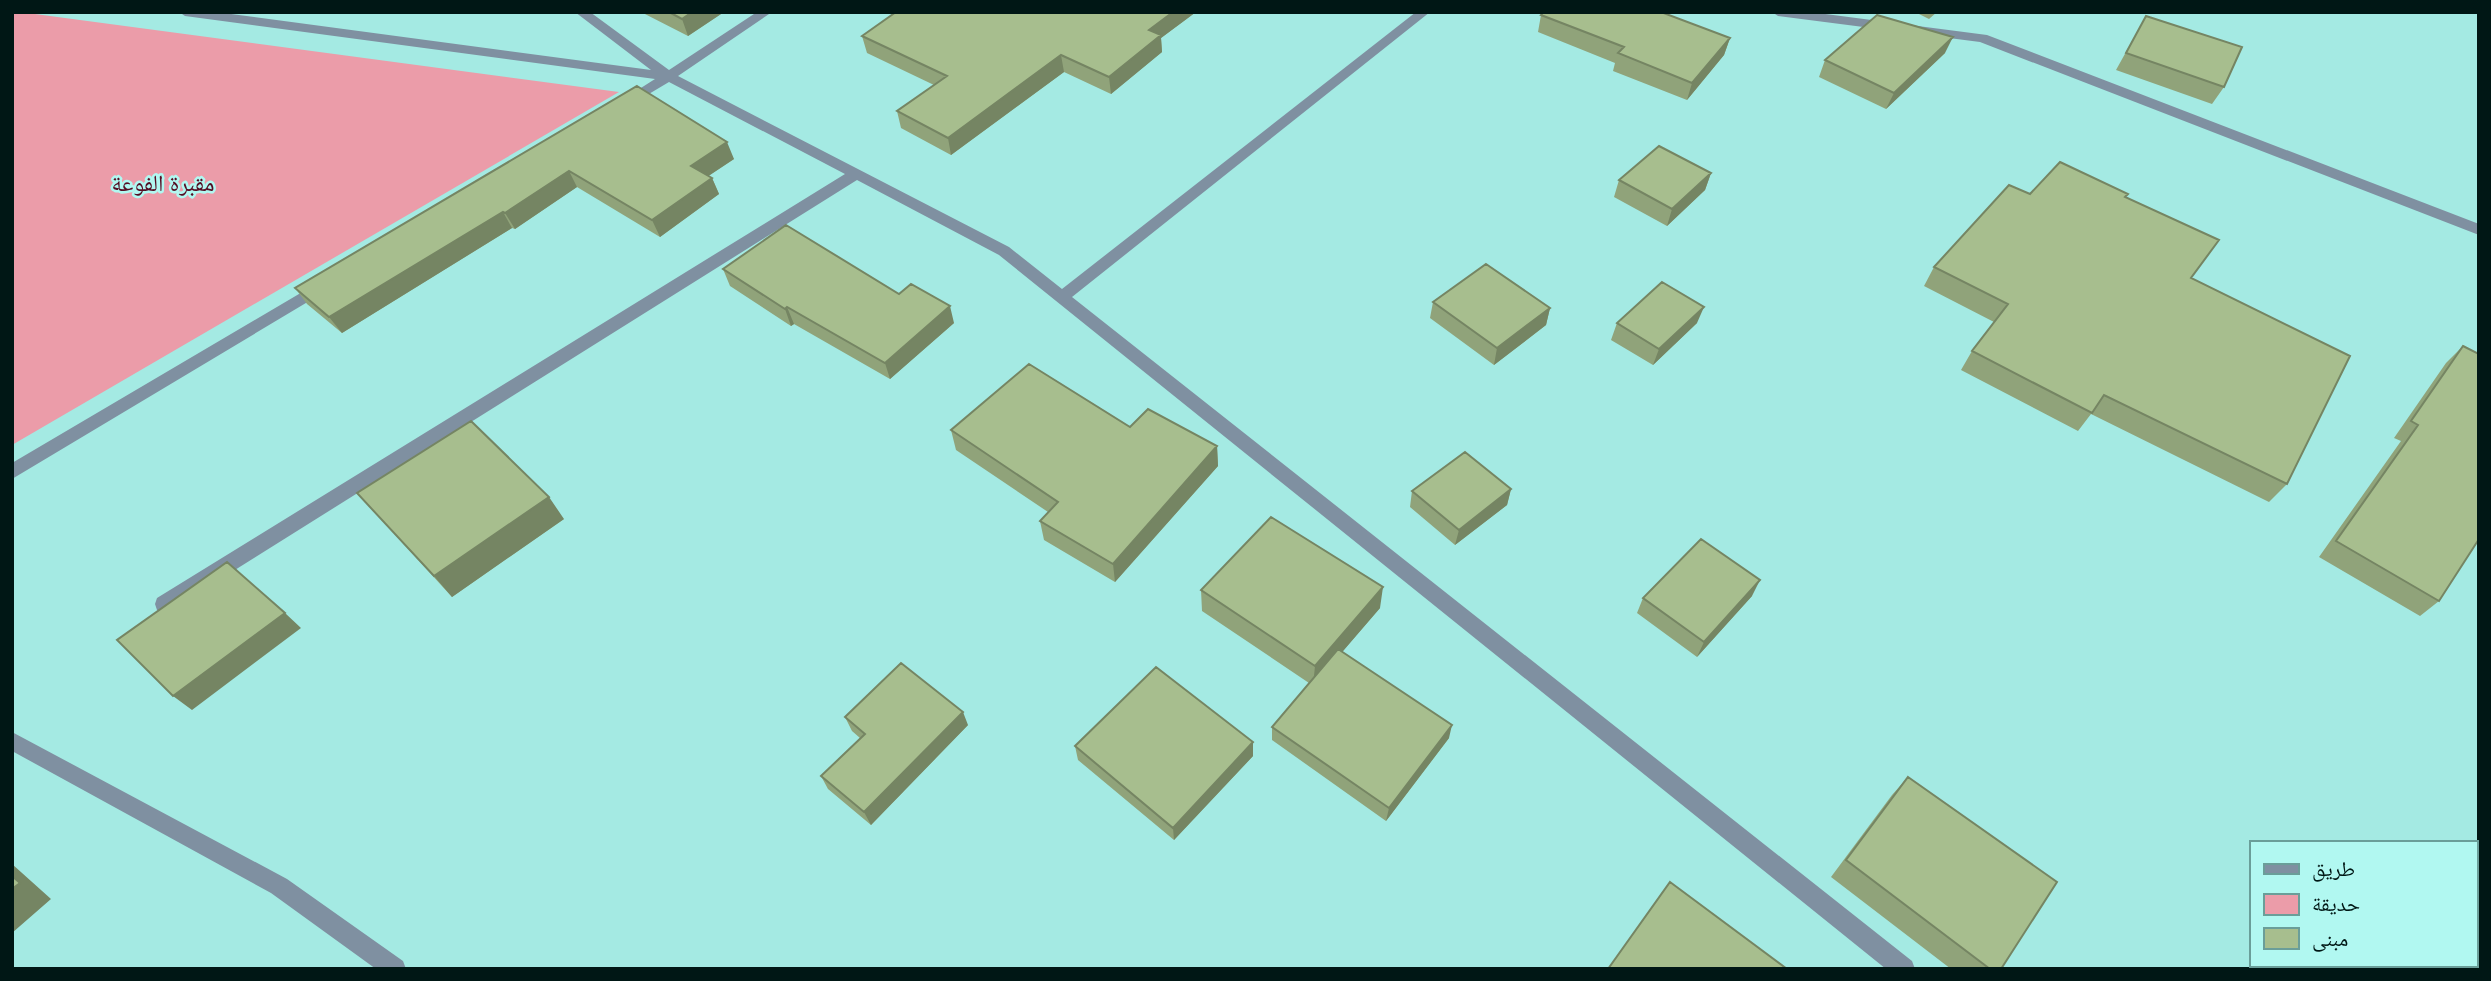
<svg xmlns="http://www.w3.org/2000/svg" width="2491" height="981" font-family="Helvetica,'Noto Naskh Arabic',sans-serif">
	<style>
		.green { fill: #eb9ca9 }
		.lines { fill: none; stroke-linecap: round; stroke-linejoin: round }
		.minor { fill: #7f90a1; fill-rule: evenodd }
		.wall { fill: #90a37a }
		.shaded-wall { fill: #758563 }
		.building { fill: #a7be8e; stroke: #758563; stroke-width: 2 }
		.labels { text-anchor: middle; stroke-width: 5; stroke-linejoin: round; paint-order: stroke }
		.park-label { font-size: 23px; fill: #550d23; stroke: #b1f8f1 }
	</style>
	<rect width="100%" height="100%" fill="#a4eae3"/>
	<!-- green -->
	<path class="green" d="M12 12H20L619 92 12 445Z"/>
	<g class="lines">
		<!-- minor -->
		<path class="minor" d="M179 12H216L651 70 575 12H590L669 70 757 12H772L678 76 1009 247 1062 289 1416 12H1430L1072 297 1912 961 1915 969H1886L999 255 857 180 171 610 164 612 157 610 155 604 157 598 845 174 669 82 627 107 620 103 622 100 655 79 185 16Z
			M1772 12H1810L1987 35 2479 224V235L1980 42 1778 16Z
			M321 281 326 283 329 287 326 291 12 479V463Z
			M12 732 287 879 403 961 406 969H376L271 893 12 751Z"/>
	</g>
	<!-- wall -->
	<path class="wall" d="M641 12H724L688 36Z
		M896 12H1196L1161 38 1162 52 1111 94 1064 72 951 155 901 128 897 111 934 85 867 53 862 36Z
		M1915 12H1937L1929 19Z
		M1541 15 1730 38 1724 55 1687 100 1613 71 1615 63 1538 32Z
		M2146 16 2224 87 2212 104 2116 70Z
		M1945 53 1886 109 1819 77 1825 60Z
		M637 86 734 159 708 176 712 178 719 194 660 237 577 187 515 229 512 228 342 333 307 304 295 288Z
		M1711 173 1705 190 1667 226 1614 197 1619 180Z
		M2030 194 2125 197 2191 278 2287 484 2269 502 2091 414 2078 431 1961 370 1972 351 1994 322 1924 286 1934 267Z
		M723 269 899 294 954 323 890 379 794 324 791 326 730 286Z
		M1433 302 1550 308 1546 325 1494 365 1430 318Z
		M1617 323H1697L1653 365 1611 340Z
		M2463 346 2439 601 2420 616 2319 557 2401 441 2394 438 2446 363Z
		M1130 427 1217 446 1218 466 1115 582 1044 540 1040 521 1048 512 956 450 951 430Z
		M1511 489 1507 505 1455 545 1410 507 1412 491Z
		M357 493 564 519 452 597Z
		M1201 590 1380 608 1342 652 1449 738 1386 821 1272 740V727L1309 683 1202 611Z
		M1752 596 1697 657 1637 613 1643 598Z
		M845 717 968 725 871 825 828 789 821 776 860 738 852 731Z
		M1253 742V756L1174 840 1078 760 1075 746Z
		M1908 777 2001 969H1951L1831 877 1892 795Z"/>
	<!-- shaded-wall -->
	<path class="shaded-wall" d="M692 12H724L688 36 682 19Z
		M1173 12H1196L1161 38 1162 52 1111 94 1109 77 1149 30Z
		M1953 37 1945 53 1886 109 1894 93Z
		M1730 38 1724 55 1687 100 1692 83Z
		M1061 55 1064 72 951 155 948 138Z
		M727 142 734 159 698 183 691 166Z
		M569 171 577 187 515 229 505 213Z
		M1711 173 1705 190 1667 226 1672 209Z
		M712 178 719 194 660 237 652 220Z
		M503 212 512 228 342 333 329 317Z
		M950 306 954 323 890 379 885 363Z
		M787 307 794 324 791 326 785 309Z
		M1704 307 1697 323 1653 365 1659 349Z
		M1550 308 1546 325 1494 365 1497 348Z
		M1217 446 1218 466 1115 582 1113 564Z
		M1511 489 1507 505 1455 545 1459 530Z
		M549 497 564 519 452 597 434 576Z
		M1760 580 1752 596 1697 657 1704 642Z
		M1383 587 1380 608 1313 686 1315 666Z
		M285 613 301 628 192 710 173 696Z
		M963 712 968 725 871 825 864 812Z
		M1452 725 1449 738 1386 821 1389 808Z
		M1253 742V756L1174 840 1173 828Z
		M12 864 51 899 12 933Z"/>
	<!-- building -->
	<path class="building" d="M669 12H692L682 19Z
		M896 12H1173L1149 30 1161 35 1109 77 1061 55 948 138 897 111 947 76 862 36Z
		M1544 12H1661L1730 38 1692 83 1618 53 1624 47 1541 15Z
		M1877 15 1953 37 1894 93 1825 60Z
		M2146 16 2242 47 2224 87 2126 53Z
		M637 86 727 142 691 166 712 178 652 220 569 171 505 213 503 212 329 317 295 288Z
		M1659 146 1711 173 1672 209 1619 180Z
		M2060 162 2128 194 2125 197 2219 240 2191 278 2350 356 2287 484 2104 395 2092 413 1972 351 2008 304 1934 267 2009 185 2030 194Z
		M786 225 899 294 911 284 950 306 885 363 787 307 785 309 723 269Z
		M1486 264 1550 308 1497 348 1433 302Z
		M1662 282 1704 307 1659 349 1617 323Z
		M2463 346 2479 354V539L2439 601 2336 541 2418 425 2411 421Z
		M1029 364 1130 427 1148 409 1217 446 1113 564 1040 521 1058 502 951 430Z
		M471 421 549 497 434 576 357 493Z
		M1465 452 1511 489 1459 530 1412 491Z
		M1271 517 1383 587 1315 666 1201 590Z
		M1701 539 1760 580 1704 642 1643 598Z
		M227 562 285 613 173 696 117 640Z
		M1338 649 1452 725 1389 808 1272 727Z
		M901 663 963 712 864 812 821 776 865 734 845 717Z
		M1156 667 1253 742 1173 828 1075 746Z
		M1908 777 2057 882 2001 969H1990L1846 860Z
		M12 876 20 883 12 889Z
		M1670 882 1787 969H1608Z"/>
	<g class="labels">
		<!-- park labels -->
		<g class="park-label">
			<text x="163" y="191">مقبرة الفوعة</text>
		</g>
	</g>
	<!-- border -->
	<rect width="2491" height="981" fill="none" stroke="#001715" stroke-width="28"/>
	<!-- legend -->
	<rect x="2250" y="841" width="228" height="126" fill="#b1f8f1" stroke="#6a9e99" stroke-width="2"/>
	<rect x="2264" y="864" width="35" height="10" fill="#7f90a1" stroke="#6a9e99" stroke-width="2"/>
	<text x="2312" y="876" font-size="21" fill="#001715">طريق</text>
	<rect x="2264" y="894" width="35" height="21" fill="#eb9ca9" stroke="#6a9e99" stroke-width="2"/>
	<text x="2312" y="911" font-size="21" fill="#001715">حديقة</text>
	<rect x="2264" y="928" width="35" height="21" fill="#a7be8e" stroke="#6a9e99" stroke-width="2"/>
	<text x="2312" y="946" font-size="21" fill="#001715">مبنى</text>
</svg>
